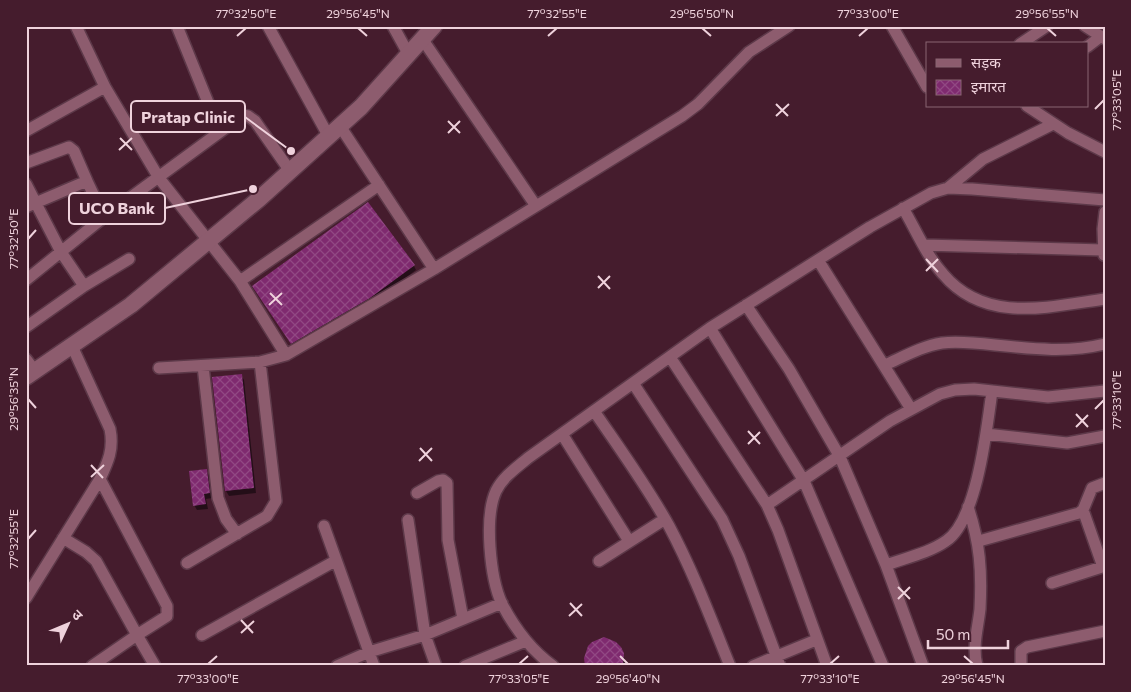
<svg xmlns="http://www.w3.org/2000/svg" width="1131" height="692" font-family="Commissioner,'Noto Sans Devanagari',sans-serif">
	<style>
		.shadow { fill: #0007 }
		.building { fill: url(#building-cross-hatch) }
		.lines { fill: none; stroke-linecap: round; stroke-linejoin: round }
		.street-casing { stroke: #5d3949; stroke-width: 14 }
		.secondary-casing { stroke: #5d3949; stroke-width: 19 }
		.street { stroke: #8d5c6e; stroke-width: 11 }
		.secondary { stroke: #8d5c6e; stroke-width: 16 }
		.ticks { fill: none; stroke: #efd2dc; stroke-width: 2 }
		.leader { fill: none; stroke: #efd2dc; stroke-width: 2 }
		.callout-dot { fill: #efd2dc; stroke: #451c2d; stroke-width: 2 }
		.callout { fill: #451c2d; stroke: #efd2dc; stroke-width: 2 }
		.callout-label { font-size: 16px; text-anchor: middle; font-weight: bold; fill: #efd2dc }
		.neatline { fill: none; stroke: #efd2dc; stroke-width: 2 }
		.ticks-label { font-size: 12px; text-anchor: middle; fill: #efd2dc }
	</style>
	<defs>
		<pattern id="building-cross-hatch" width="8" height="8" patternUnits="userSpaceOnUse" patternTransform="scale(1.25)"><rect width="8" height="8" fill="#7f2a6f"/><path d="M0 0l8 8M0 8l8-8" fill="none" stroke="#914883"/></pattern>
	</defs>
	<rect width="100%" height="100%" fill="#451c2d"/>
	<!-- shadow -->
	<path class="shadow" d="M414 266 416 270 373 302 294 348 256 291Z
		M241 375 244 380 256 493 229 496 226 491Z
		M206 470 209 475 212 498 206 499 208 509 197 510 194 505Z
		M623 654 627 666H587Z"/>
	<!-- building -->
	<path class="building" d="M368 202 415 265 370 298 291 344 252 286Z
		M242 374 254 488 225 491 212 377Z
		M207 469 210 493 204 494 206 504 193 506 189 471Z
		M604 637 616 642 621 647 624 653 623 666H585L584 658 588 646 592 642Z"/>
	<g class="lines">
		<!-- street casing -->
		<g class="street-casing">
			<path id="street" d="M76 26 105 87 159 178 240 281 286 355 434 269 682 116 698 104 749 52 789 26
				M177 26 220 132
				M268 26 329 137
				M393 26 409 55
				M892 26 927 87
				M1085 26 1105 39
				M423 40 536 206
				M1020 44 1047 26
				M1087 47 1100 37
				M1027 106 1068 133 1105 152
				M340 126 434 269
				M26 131 105 87
				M26 163 69 147 74 151 87 181
				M26 184 61 252 84 286 26 327
				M948 188 983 159 1053 124
				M26 207 87 181 104 217
				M903 208C916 230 926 255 943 274 985 324 1048 307 1105 299
				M924 245 1103 250
				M1104 255 1103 229 1105 212
				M818 260 911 409
				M26 280 104 217 243 115 248 116 255 121 290 171
				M240 281 379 185
				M84 286 129 259
				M746 305 789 369 840 457 886 565 923 666
				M710 328 804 481 883 666
				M670 357 767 505 778 530 827 666
				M26 359 35 371
				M885 365C903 357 922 346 942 343 959 341 977 343 995 345 1033 349 1068 353 1105 344
				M203 366 218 498 226 519 237 534
				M159 368 260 362 286 355
				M633 383 722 519 739 556 780 666
				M594 411C620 449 647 486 669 526 693 571 711 619 730 666
				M562 434 629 541
				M986 434 1067 443 1105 436
				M100 479 167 606V616L137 635 155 666
				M417 493 438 481 443 480 447 483 448 540 463 619
				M767 505 890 421 940 394 955 390 974 389 1048 397 1105 391
				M968 507C980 543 982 571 980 609 978 628 972 647 977 666
				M1083 510 1103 567
				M408 520 425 635 436 666
				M324 526 374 666
				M63 538 86 552 96 561 137 635 92 666
				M979 541 1079 513 1083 510 1092 488 1105 483
				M599 561 665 519
				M187 563 267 516 276 501 260 362
				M886 565C905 558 929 553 946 541 977 521 987 427 992 391
				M1052 583 1105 566
				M26 598 100 479C108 462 114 449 110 429L72 346
				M202 635 335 561
				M337 666 369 652 425 635 502 603
				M465 666 526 641
				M553 666C532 651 514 627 502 604 490 578 484 517 496 491 503 477 516 468 528 458L710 328 870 227 931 193 948 188 972 189 1105 200
				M753 666 816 640
				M1021 666V651L1027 647 1105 631"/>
		</g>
		<!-- secondary casing -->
		<g class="secondary-casing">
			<path id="secondary" d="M26 377 131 305 259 199 361 107 434 26"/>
		</g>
		<!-- street -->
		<use href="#street" class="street"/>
		<!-- secondary -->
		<use href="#secondary" class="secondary"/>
	</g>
	<!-- ticks -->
	<path class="ticks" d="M358 28 367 36M702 28 711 36M1047 28 1056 36M237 36 246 28M548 36 557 28M859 36 868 28M776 104 788 116M1095 109 1104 100M776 116 789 104M448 121 460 133M448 133 460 121M120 138 132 150M119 150 132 138M28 239 36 230M926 259 938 272M926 271 938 259M598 276 610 289M598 288 610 276M270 293 282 305M269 305 282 293M28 399 36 408M1095 409 1104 400M1076 414 1088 427M1076 427 1088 415M748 431 760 444M748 444 760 432M420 448 432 461M419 461 432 448M91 465 103 478M91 477 104 465M28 539 36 530M898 587 910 599M898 599 910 587M570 603 582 616M569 616 582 604M241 620 253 633M241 633 254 621M620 656 628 664M964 656 973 664M208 664 217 656M519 664 528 656M830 664 839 656"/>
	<!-- callouts -->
	<path class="leader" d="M291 151L245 117M253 189L165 208"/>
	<g class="callout-dot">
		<circle cx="291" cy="151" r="5"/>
		<circle cx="253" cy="189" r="5"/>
	</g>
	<g class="callout">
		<rect x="131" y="101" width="114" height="31" rx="5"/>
		<rect x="69" y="193" width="96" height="31" rx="5"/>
	</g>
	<g class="callout-label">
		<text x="188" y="123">Pratap Clinic</text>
		<text x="117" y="214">UCO Bank</text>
	</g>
	<!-- border -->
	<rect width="1131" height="692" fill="none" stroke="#451c2d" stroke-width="55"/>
	<!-- legend -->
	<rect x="926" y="42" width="162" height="65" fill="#451c2d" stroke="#896573"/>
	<rect x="936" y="59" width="25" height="8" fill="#8d5c6e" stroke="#896573"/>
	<text x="971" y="68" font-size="15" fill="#efd2dc">सड़क</text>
	<rect x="936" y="80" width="25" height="15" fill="url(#building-cross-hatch)" stroke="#896573"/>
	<text x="971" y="92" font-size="15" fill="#efd2dc">इमारत</text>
	<!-- north arrow -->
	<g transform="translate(68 624) rotate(46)" stroke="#451c2d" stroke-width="4" paint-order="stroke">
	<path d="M0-4L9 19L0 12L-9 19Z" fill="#efd2dc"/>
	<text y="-8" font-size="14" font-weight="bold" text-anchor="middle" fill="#efd2dc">उ</text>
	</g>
	<!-- scale -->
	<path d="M928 640v8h80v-8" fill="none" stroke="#efd2dc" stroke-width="2.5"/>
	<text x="936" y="640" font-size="15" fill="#efd2dc" stroke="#451c2d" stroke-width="4" paint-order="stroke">50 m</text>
	<rect x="28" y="28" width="1076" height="636" class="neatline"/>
	<g class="ticks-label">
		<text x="246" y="18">77°32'50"E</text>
		<text x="358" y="18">29°56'45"N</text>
		<text x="557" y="18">77°32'55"E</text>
		<text x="702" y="18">29°56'50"N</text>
		<text x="868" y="18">77°33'00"E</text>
		<text x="1047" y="18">29°56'55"N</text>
		<text transform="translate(1117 100) rotate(-90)" y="4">77°33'05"E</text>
		<text transform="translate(14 239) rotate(-90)" y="4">77°32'50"E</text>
		<text transform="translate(14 399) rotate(-90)" y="4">29°56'35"N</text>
		<text transform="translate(1117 400) rotate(-90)" y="4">77°33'10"E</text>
		<text transform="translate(14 539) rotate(-90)" y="4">77°32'55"E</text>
		<text x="208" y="683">77°33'00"E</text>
		<text x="519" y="683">77°33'05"E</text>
		<text x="628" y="683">29°56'40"N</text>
		<text x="830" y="683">77°33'10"E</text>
		<text x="973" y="683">29°56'45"N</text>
	</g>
</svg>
